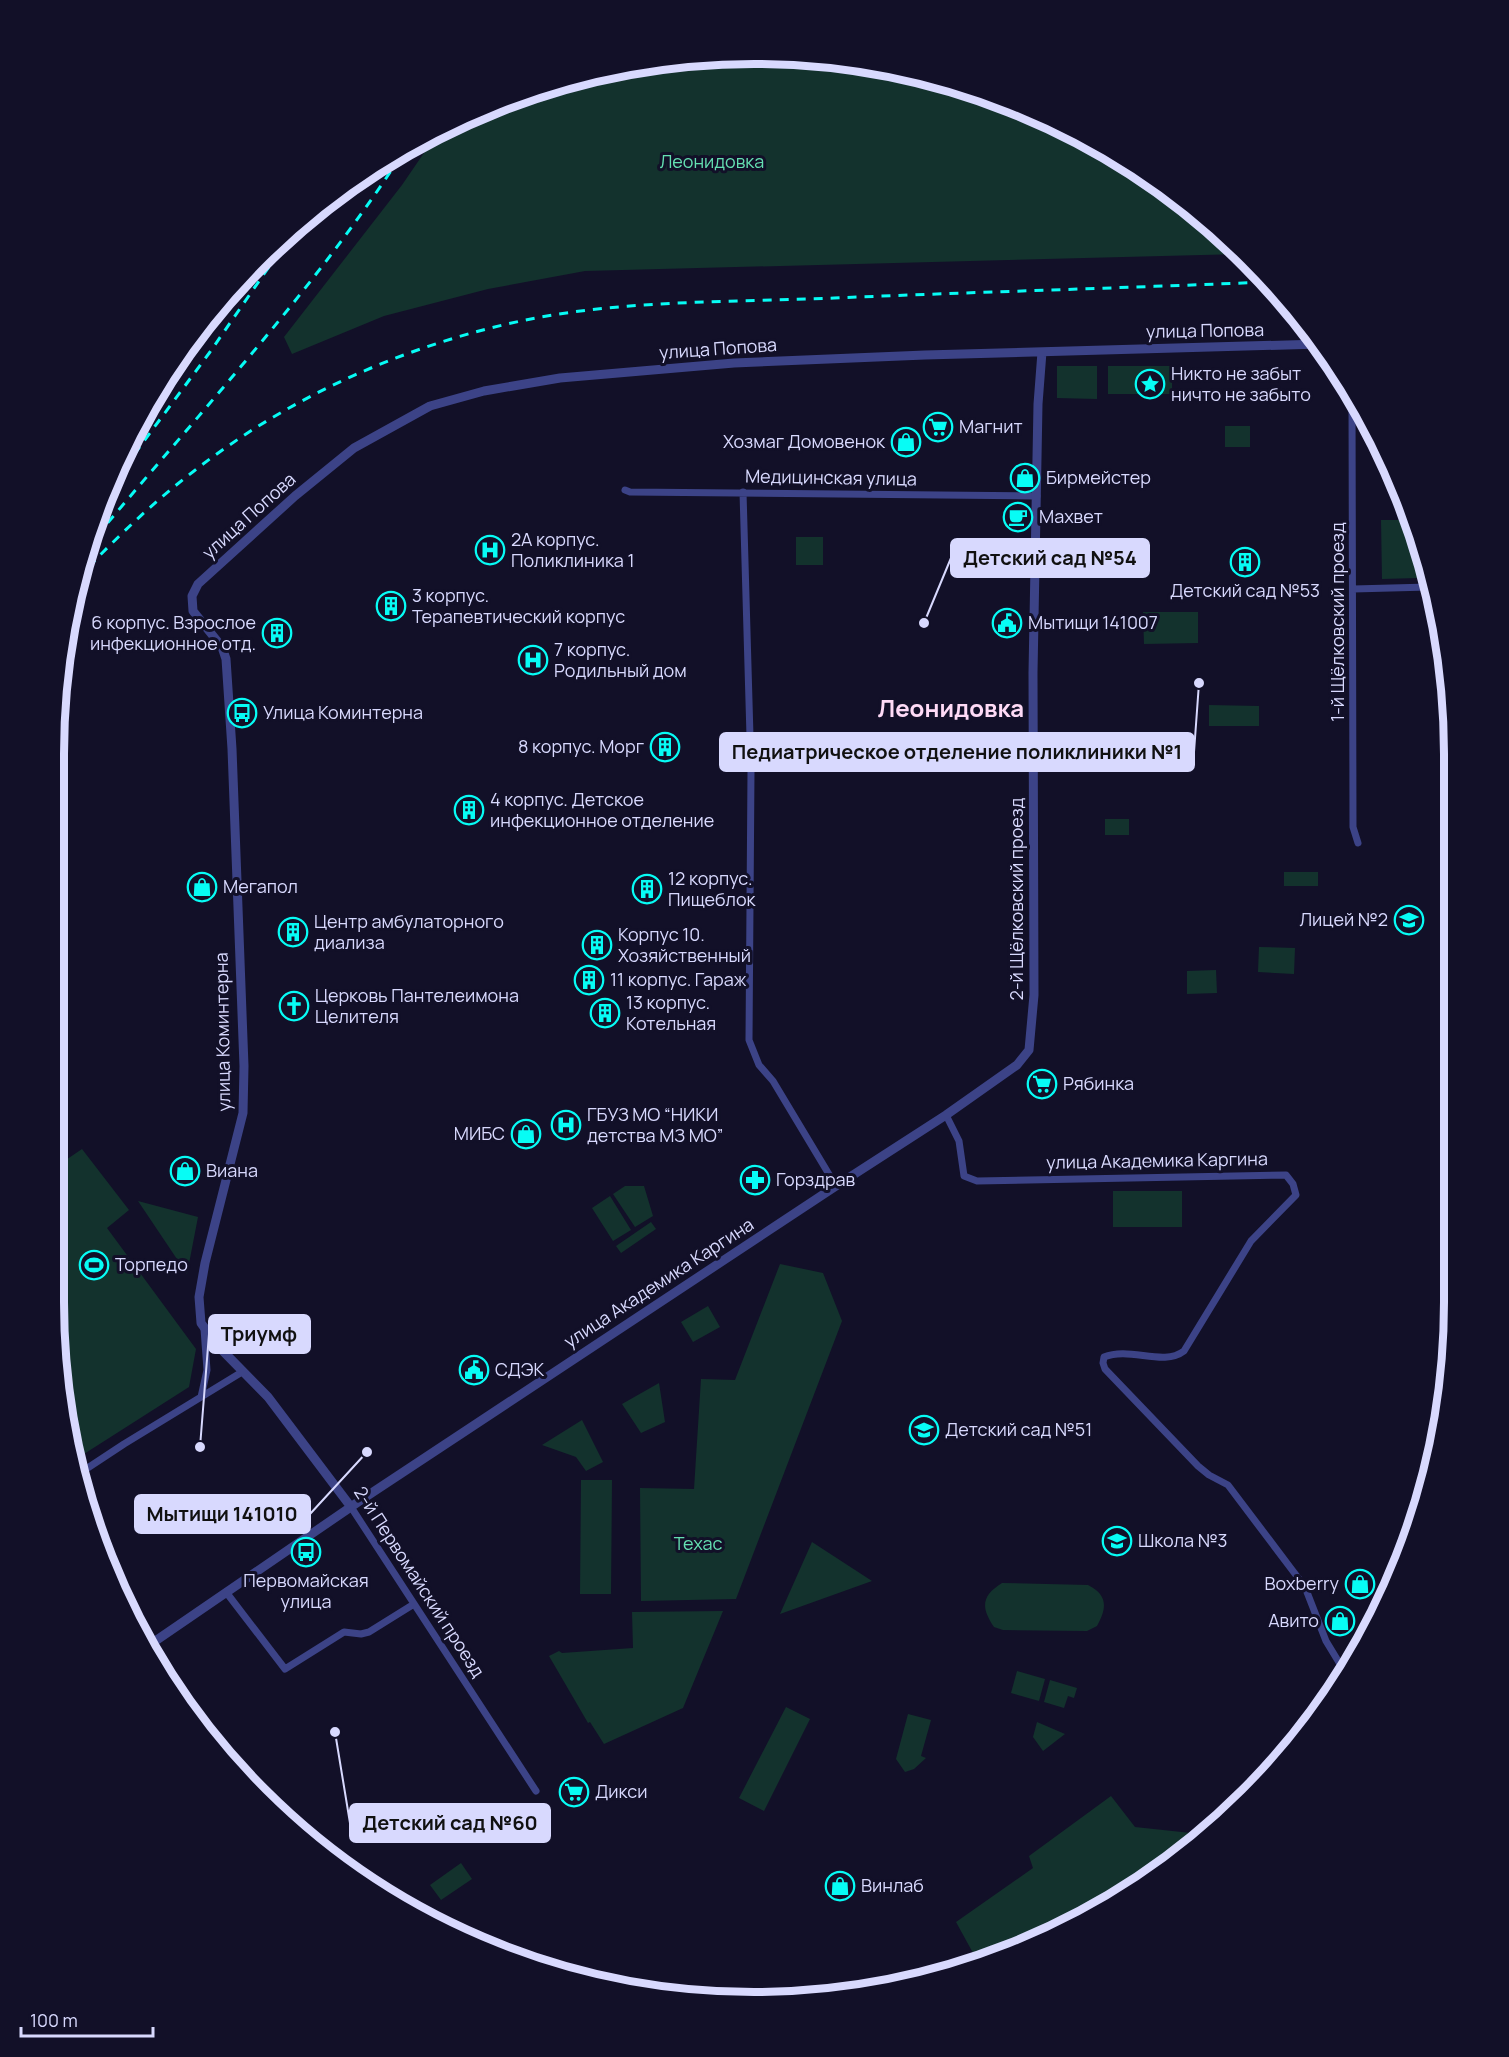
<svg xmlns="http://www.w3.org/2000/svg" width="1509" height="2057" font-family="Manrope,sans-serif">
	<style>
		.green { fill: #13322d }
		.lines { fill: none; stroke-linecap: round; stroke-linejoin: round }
		.minor { stroke: #3c4387; stroke-width: 7 }
		.tertiary { stroke: #3c4387; stroke-width: 9 }
		.rail { stroke: #07fcf5; stroke-width: 3; stroke-dasharray: 9 8; stroke-linecap: butt }
		.labels { text-anchor: middle; stroke-width: 6; stroke-linejoin: round; paint-order: stroke }
		.park-label { font-size: 18px; fill: #64dfb1; stroke: #121028 }
		.street-label { font-size: 18px; fill: #d8d9fe; stroke: #121028 }
		.poi-label { font-size: 18px; fill: #d8d9fe; stroke: #121028; text-anchor: start }
		.district-label { font-size: 24px; font-weight: bold; fill: #fedaf6; stroke: #121028 }
		.rim { fill: none; stroke: #d8d9fe; stroke-width: 8 }
		.leader { fill: none; stroke: #d8d9fe; stroke-width: 2 }
		.callout-dot { fill: #d8d9fe; stroke: #121028; stroke-width: 2 }
		.callout { fill: #d8d9fe; stroke: #d8d9fe; stroke-width: 2 }
		.callout-label { font-size: 20px; text-anchor: middle; font-weight: bold; fill: #111 }
	</style>
	<rect width="100%" height="100%" fill="#121028"/>
	<!-- green -->
	<path class="green" d="M708 56 846 60 979 91 1104 148 1216 228 1241 254 585 271 488 289 384 316 292 354 284 337 402 185 441 128 573 78Z
		M1057 366H1097V399L1057 398Z
		M1108 366H1172V394H1108Z
		M1225 426H1250V447H1225Z
		M1381 520H1411L1418 546V578L1382 579Z
		M796 537H823V565H796Z
		M1143 612H1198V643L1144 644Z
		M1209 705 1259 706V726H1209Z
		M1105 819H1129V835H1105Z
		M1284 872H1318V886H1284Z
		M1259 947 1295 948 1294 974 1258 972Z
		M1216 970 1217 993 1187 994V971Z
		M82 1149 129 1210 107 1228 196 1349 189 1387 84 1454 77 1443 72 1440 54 1303V1168Z
		M625 1186H644L653 1216 635 1227 613 1194Z
		M1113 1191H1182V1227H1113Z
		M610 1196 631 1230 613 1241 592 1208Z
		M138 1201 198 1217 187 1274Z
		M651 1222 656 1229 621 1253 616 1246Z
		M780 1264 823 1273 842 1321 736 1599 641 1601 640 1488 694 1489 701 1379 735 1380Z
		M708 1306 720 1327 693 1342 681 1322Z
		M659 1383 665 1422 641 1433 622 1404Z
		M582 1420 603 1462 586 1471 576 1457 542 1445Z
		M581 1480H612L611 1594H580Z
		M812 1542 872 1581 780 1614Z
		M1002 1583 1088 1585C1108 1595 1107 1608 1097 1626L1087 1631 1003 1630 994 1627C981 1608 981 1596 1002 1583Z
		M723 1611 683 1708 604 1744 590 1722 588 1723 549 1656 559 1651 562 1653 633 1648 632 1612Z
		M1017 1671 1045 1679 1039 1701 1011 1693Z
		M1050 1680 1077 1688 1074 1698 1068 1696 1064 1708 1044 1702Z
		M786 1707 810 1719 764 1811 739 1798Z
		M908 1714 931 1720 921 1756 926 1758 914 1769 905 1772 896 1759Z
		M1037 1722 1065 1734 1043 1751 1033 1737Z
		M1111 1796 1135 1827 1191 1833 1198 1842 1181 1858 1023 1950 978 1962 956 1922 1033 1868 1029 1856Z
		M461 1863 472 1879 441 1900 430 1885Z"/>
	<g class="lines">
		<!-- minor -->
		<path class="minor" d="M1352 400 1353 827 1358 843
			M625 490 630 492 1037 496
			M743 492 751 771 749 1040 759 1065 773 1081 836 1186
			M1353 589 1429 587
			M946 1115 959 1141 964 1176 977 1181 1286 1175 1293 1184 1296 1195 1251 1241 1184 1351C1163 1367 1130 1346 1104 1357L1103 1363 1105 1369 1198 1466 1209 1475 1228 1485 1305 1587 1326 1641 1346 1674
			M201 1397 207 1370 204 1329
			M77 1475 124 1444 242 1372
			M351 1507 536 1791
			M226 1592 285 1669 344 1632 361 1634 369 1632 414 1604"/>
		<!-- tertiary -->
		<path class="tertiary" d="M351 1507 268 1397 217 1345 201 1323 199 1297 205 1263 243 1113 244 1066 232 749 226 659 222 647 193 611 192 596 198 584 295 496 354 448 430 406 484 391 560 378 734 363 925 355 1320 344
			M148 1646 361 1500 836 1186 946 1115 1017 1065 1029 1050 1034 995 1033 673 1038 404 1042 352"/>
		<!-- rail -->
		<path class="rail" d="M160 389 190 341
			M104 495 210 352 293 232
			M86 549C194 418 312 294 404 151
			M77 579C114 540 152 503 194 471 294 393 417 340 541 317 636 300 737 302 834 298 978 292 1123 288 1267 282"/>
	</g>
	<!-- icons -->
	<defs>
		<g id="sight-ring" transform="scale(1.5)"><circle r="9.5" fill="#121028" stroke="#07fcf5" stroke-width="1.5"/><path d="M0-6L1.8-2.2L6-1.7L2.9 1.2L3.7 5.4L0 3.3L-3.7 5.4L-2.9 1.2L-6-1.7L-1.8-2.2Z" fill="#07fcf5"/></g>
		<g id="supermarket-ring" transform="scale(1.5)"><circle r="9.5" fill="#121028" stroke="#07fcf5" stroke-width="1.5"/><path d="M-6-5.5h2.5l.6 2H6L4.5 2H-2.5L-4.4-4H-6ZM-1.5 3.2a1.3 1.3 0 1 0 .1 0ZM3 3.2a1.3 1.3 0 1 0 .1 0Z" fill="#07fcf5"/></g>
		<g id="shop-ring" transform="scale(1.5)"><circle r="9.5" fill="#121028" stroke="#07fcf5" stroke-width="1.5"/><path d="M-5-2.5h2.3a2.7 3.5 0 0 1 5.4 0H5L5.5 6h-11ZM-1.5-2.5h3a1.5 2.3 0 0 0-3 0Z" fill="#07fcf5"/></g>
		<g id="cafe-ring" transform="scale(1.5)"><circle r="9.5" fill="#121028" stroke="#07fcf5" stroke-width="1.5"/><path d="M-5.5-4.5H6V0H3Q3 3.5 0 3.5H-2.5Q-5.5 3.5-5.5 0ZM3-3.2v2h1.7v-2ZM-6 4.5H4V6H-6Z" fill="#07fcf5"/></g>
		<g id="hospital-ring" transform="scale(1.5)"><circle r="9.5" fill="#121028" stroke="#07fcf5" stroke-width="1.5"/><path d="M-5-5h3v3.5h4V-5h3V5h-3V1.5h-4V5h-3Z" fill="#07fcf5"/></g>
		<g id="building-ring" transform="scale(1.5)"><circle r="9.5" fill="#121028" stroke="#07fcf5" stroke-width="1.5"/><path d="M-4-6H4V6H1V3H-1V6H-4ZM-2.5-4.3h1.7v1.8h-1.7ZM.8-4.3h1.7v1.8H.8ZM-2.5-1h1.7V.8h-1.7ZM.8-1h1.7V.8H.8Z" fill="#07fcf5"/></g>
		<g id="civic-ring" transform="scale(1.5)"><circle r="9.5" fill="#121028" stroke="#07fcf5" stroke-width="1.5"/><path d="M-.6-6.5H3V-4.5H.6V-3L4-1V1h2V6H-6V1h2V-1L-.6-3ZM-1.2 2.5V6h2.4V2.5Z" fill="#07fcf5"/></g>
		<g id="bus-ring" transform="scale(1.5)"><circle r="9.5" fill="#121028" stroke="#07fcf5" stroke-width="1.5"/><path d="M-5-6H5V4H4V6H2V4H-2V6H-4V4H-5ZM-3.5-4V0h7V-4ZM-3.5 1.2v1.5H-2V1.2ZM2 1.2v1.5H3.5V1.2Z" fill="#07fcf5"/></g>
		<g id="school-ring" transform="scale(1.5)"><circle r="9.5" fill="#121028" stroke="#07fcf5" stroke-width="1.5"/><path d="M0-5L7-2L0 1L-7-2ZM-4 1L0 2.5L4 1V4Q0 6-4 4Z" fill="#07fcf5"/></g>
		<g id="church-ring" transform="scale(1.5)"><circle r="9.5" fill="#121028" stroke="#07fcf5" stroke-width="1.5"/><path d="M-1.2-6h2.4v3.5h3.3v2.4h-3.3V6h-2.4V-.1h-3.3v-2.4h3.3Z" fill="#07fcf5"/></g>
		<g id="pharmacy-ring" transform="scale(1.5)"><circle r="9.5" fill="#121028" stroke="#07fcf5" stroke-width="1.5"/><path d="M-2-6h4v4h4v4h-4v4h-4v-4h-4v-4h4Z" fill="#07fcf5"/></g>
		<g id="stadium-ring" transform="scale(1.5)"><circle r="9.5" fill="#121028" stroke="#07fcf5" stroke-width="1.5"/><path d="M0-5a6.5 5 0 1 0 0 10a6.5 5 0 1 0 0-10ZM-3.5-1.8h7v3.6h-7Z" fill="#07fcf5"/></g>
	</defs>
	<g fill-rule="evenodd">
		<use href="#sight-ring" x="1150" y="384"/>
		<use href="#supermarket-ring" x="938" y="427"/>
		<use href="#shop-ring" x="906" y="442"/>
		<use href="#shop-ring" x="1025" y="478"/>
		<use href="#cafe-ring" x="1018" y="517"/>
		<use href="#hospital-ring" x="490" y="550"/>
		<use href="#building-ring" x="1245" y="562"/>
		<use href="#building-ring" x="391" y="606"/>
		<use href="#civic-ring" x="1007" y="623"/>
		<use href="#building-ring" x="277" y="633"/>
		<use href="#hospital-ring" x="533" y="660"/>
		<use href="#bus-ring" x="242" y="713"/>
		<use href="#building-ring" x="665" y="747"/>
		<use href="#building-ring" x="469" y="810"/>
		<use href="#shop-ring" x="202" y="887"/>
		<use href="#building-ring" x="647" y="889"/>
		<use href="#school-ring" x="1409" y="920"/>
		<use href="#building-ring" x="293" y="932"/>
		<use href="#building-ring" x="597" y="945"/>
		<use href="#building-ring" x="589" y="980"/>
		<use href="#church-ring" x="294" y="1006"/>
		<use href="#building-ring" x="605" y="1013"/>
		<use href="#supermarket-ring" x="1042" y="1084"/>
		<use href="#hospital-ring" x="566" y="1125"/>
		<use href="#shop-ring" x="526" y="1134"/>
		<use href="#shop-ring" x="185" y="1171"/>
		<use href="#pharmacy-ring" x="755" y="1180"/>
		<use href="#stadium-ring" x="94" y="1265"/>
		<use href="#civic-ring" x="474" y="1370"/>
		<use href="#school-ring" x="924" y="1430"/>
		<use href="#school-ring" x="1117" y="1541"/>
		<use href="#bus-ring" x="306" y="1552"/>
		<use href="#shop-ring" x="1360" y="1584"/>
		<use href="#shop-ring" x="1340" y="1621"/>
		<use href="#supermarket-ring" x="574" y="1792"/>
		<use href="#shop-ring" x="840" y="1886"/>
	</g>
	<g class="labels">
		<!-- park labels -->
		<g class="park-label">
			<text x="712" y="168">Леонидовка</text>
			<text x="698" y="1550">Техас</text>
		</g>
		<!-- street labels -->
		<g class="street-label">
			<text transform="translate(1205 331) rotate(-1)" y="6">улица Попова</text>
			<text transform="translate(718 349) rotate(-4)" y="6">улица Попова</text>
			<text transform="translate(831 478) rotate(1)" y="6">Медицинская улица</text>
			<text transform="translate(249 516) rotate(-42)" y="6">улица Попова</text>
			<text transform="translate(1338 622) rotate(-90)" y="6">1-й Щёлковский проезд</text>
			<text transform="translate(1017 899) rotate(-90)" y="6">2-й Щёлковский проезд</text>
			<text transform="translate(223 1032) rotate(-91)" y="6">улица Коминтерна</text>
			<text transform="translate(1157 1161) rotate(-1)" y="6">улица Академика Каргина</text>
			<text transform="translate(659 1283) rotate(-33)" y="6">улица Академика Каргина</text>
			<text transform="translate(419 1582) rotate(57)" y="6">2-й Первомайский проезд</text>
		</g>
		<!-- poi labels -->
		<g class="poi-label">
			<text x="1171" y="380">Никто не забыт<tspan x="1171" dy="21">ничто не забыто</tspan></text>
			<text x="959" y="433">Магнит</text>
			<text x="885" y="448" text-anchor="end">Хозмаг Домовенок</text>
			<text x="1046" y="484">Бирмейстер</text>
			<text x="1039" y="523">Махвет</text>
			<text x="511" y="546">2А корпус.<tspan x="511" dy="21">Поликлиника 1</tspan></text>
			<text x="1245" y="597" text-anchor="middle">Детский сад №53</text>
			<text x="412" y="602">3 корпус.<tspan x="412" dy="21">Терапевтический корпус</tspan></text>
			<text x="256" y="629" text-anchor="end">6 корпус. Взрослое<tspan x="256" dy="21">инфекционное отд.</tspan></text>
			<text x="1028" y="629">Мытищи 141007</text>
			<text x="554" y="656">7 корпус.<tspan x="554" dy="21">Родильный дом</tspan></text>
			<text x="263" y="719">Улица Коминтерна</text>
			<text x="644" y="753" text-anchor="end">8 корпус. Морг</text>
			<text x="490" y="806">4 корпус. Детское<tspan x="490" dy="21">инфекционное отделение</tspan></text>
			<text x="668" y="885">12 корпус.<tspan x="668" dy="21">Пищеблок</tspan></text>
			<text x="223" y="893">Мегапол</text>
			<text x="1388" y="926" text-anchor="end">Лицей №2</text>
			<text x="314" y="928">Центр амбулаторного<tspan x="314" dy="21">диализа</tspan></text>
			<text x="618" y="941">Корпус 10.<tspan x="618" dy="21">Хозяйственный</tspan></text>
			<text x="610" y="986">11 корпус. Гараж</text>
			<text x="315" y="1002">Церковь Пантелеимона<tspan x="315" dy="21">Целителя</tspan></text>
			<text x="626" y="1009">13 корпус.<tspan x="626" dy="21">Котельная</tspan></text>
			<text x="1063" y="1090">Рябинка</text>
			<text x="587" y="1121">ГБУЗ МО “НИКИ<tspan x="587" dy="21">детства МЗ МО”</tspan></text>
			<text x="505" y="1140" text-anchor="end">МИБС</text>
			<text x="206" y="1177">Виана</text>
			<text x="776" y="1186">Горздрав</text>
			<text x="115" y="1271">Торпедо</text>
			<text x="495" y="1376">СДЭК</text>
			<text x="945" y="1436">Детский сад №51</text>
			<text x="1138" y="1547">Школа №3</text>
			<text x="306" y="1587" text-anchor="middle">Первомайская<tspan x="306" dy="21">улица</tspan></text>
			<text x="1339" y="1590" text-anchor="end">Boxberry</text>
			<text x="1319" y="1627" text-anchor="end">Авито</text>
			<text x="595" y="1798">Дикси</text>
			<text x="861" y="1892">Винлаб</text>
		</g>
		<!-- district labels -->
		<g class="district-label">
			<text x="951" y="717">Леонидовка</text>
		</g>
	</g>
	<!-- crop -->
	<path d="M0 0H1509V2057H0ZM754 64H754A690 690 0 0 1 1444 754V1302A690 690 0 0 1 754 1992H754A690 690 0 0 1 64 1302V754A690 690 0 0 1 754 64Z" fill="#121028" fill-rule="evenodd"/>
	<path class="rim" d="M754 64H754A690 690 0 0 1 1444 754V1302A690 690 0 0 1 754 1992H754A690 690 0 0 1 64 1302V754A690 690 0 0 1 754 64Z"/>
	<!-- callouts -->
	<path class="leader" d="M924 623L951 558M1199 683L1194 752M200 1447L209 1334M367 1452L310 1514M335 1732L350 1823"/>
	<g class="callout-dot">
		<circle cx="924" cy="623" r="6"/>
		<circle cx="1199" cy="683" r="6"/>
		<circle cx="200" cy="1447" r="6"/>
		<circle cx="367" cy="1452" r="6"/>
		<circle cx="335" cy="1732" r="6"/>
	</g>
	<g class="callout">
		<rect x="951" y="539" width="198" height="38" rx="6"/>
		<rect x="720" y="733" width="474" height="38" rx="6"/>
		<rect x="209" y="1315" width="101" height="38" rx="6"/>
		<rect x="135" y="1495" width="175" height="38" rx="6"/>
		<rect x="350" y="1804" width="200" height="38" rx="6"/>
	</g>
	<g class="callout-label">
		<text x="1050" y="565">Детский сад №54</text>
		<text x="957" y="759">Педиатрическое отделение поликлиники №1</text>
		<text x="259" y="1341">Триумф</text>
		<text x="222" y="1521">Мытищи 141010</text>
		<text x="450" y="1830">Детский сад №60</text>
	</g>
	<!-- scale -->
	<path d="M21 2027v9h132v-9" fill="none" stroke="#d8d9fe" stroke-width="3"/>
	<text x="30" y="2027" font-size="18" fill="#d8d9fe" stroke="#121028" stroke-width="4.5" paint-order="stroke">100 m</text>
</svg>
